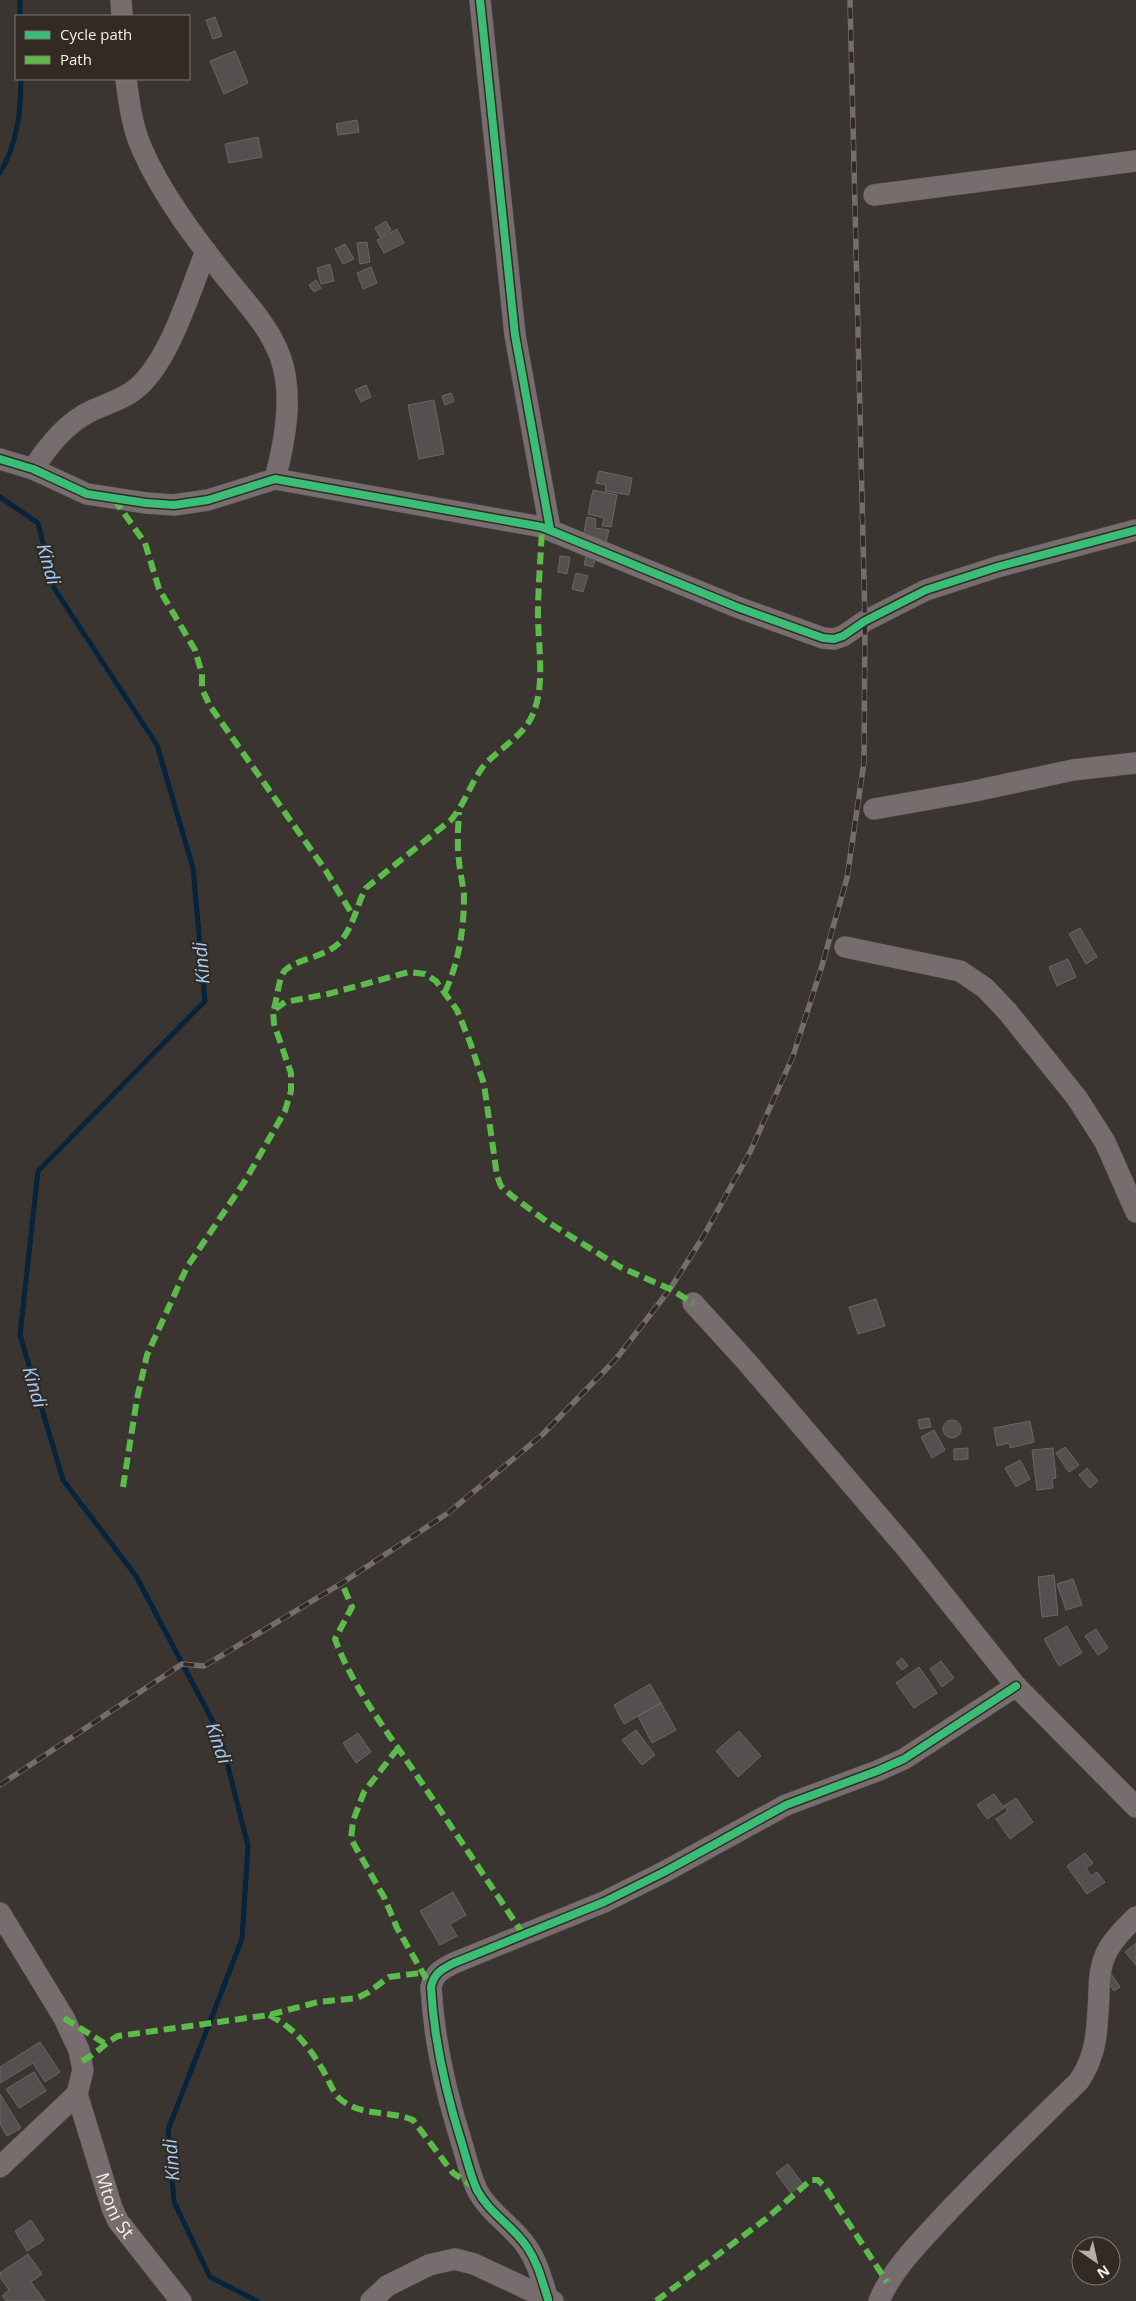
<svg xmlns="http://www.w3.org/2000/svg" width="1136" height="2301" font-family="'Open Sans',sans-serif">
	<style>
		.lines { fill: none; stroke-linecap: round; stroke-linejoin: round }
		.stream { stroke: #06243b; stroke-width: 5 }
		.building { fill: #545050; stroke: #696666 }
		.minor-casing { stroke: #57534f; stroke-width: 22 }
		.minor { stroke: #776d6f; stroke-width: 21 }
		.rail-casing { stroke: #756d6c; stroke-width: 5.5 }
		.rail { stroke: #332b23; stroke-width: 4; stroke-dasharray: 11; stroke-linecap: butt }
		.quiet { stroke: #5cbc4b; stroke-width: 6; stroke-dasharray: 12 6; stroke-linecap: butt }
		.cycleway-casing { stroke: #332b23; stroke-width: 11 }
		.cycleway { stroke: #3abd76; stroke-width: 8 }
		.labels { text-anchor: middle; stroke-width: 4.5; stroke-linejoin: round; paint-order: stroke }
		.street-label { font-size: 18px; fill: #f5f0eb; stroke: #332b23 }
		.water-label { font-size: 19px; font-style: italic; fill: #9fcffc; stroke: #332b23 }
	</style>
	<rect width="100%" height="100%" fill="#3a3530"/>
	<g class="lines">
		<!-- stream -->
		<path class="stream" d="M20 0V16
			M0 173C17 144 21 112 21 79
			M0 497 38 523 54 588 157 745 193 868 205 1001 38 1171 20 1335 63 1480 136 1576 220 1735 248 1846 242 1939 168 2130 174 2202 210 2277 257 2301"/>
	</g>
	<!-- building -->
	<path class="building" d="M215 17 222 36 213 39 206 20Z
		M235 51 248 83 224 94 210 61Z
		M357 120 359 132 338 135 336 124Z
		M258 137 262 157 229 163 225 144Z
		M386 221 391 230 380 237 375 228Z
		M397 229 404 243 384 253 377 240Z
		M367 242 370 262 360 264 357 243Z
		M345 244 354 259 343 264 335 249Z
		M330 264 334 281 321 284 317 268Z
		M371 267 377 283 363 289 357 273Z
		M316 280 321 288 314 292 309 285Z
		M366 385 371 397 361 402 355 390Z
		M451 393 454 401 445 405 442 396Z
		M434 400 444 454 419 459 408 405Z
		M599 471 632 478 629 495 605 491 606 485 596 483Z
		M593 490 617 495 611 527 602 526 604 518 588 514Z
		M587 517 596 519 595 528 609 530 606 542 583 537Z
		M560 556 570 557 567 574 558 572Z
		M586 556 595 559 593 567 584 565Z
		M576 573 588 576 583 592 572 589Z
		M1080 928 1097 957 1086 964 1069 934Z
		M1068 959 1076 977 1057 986 1049 967Z
		M876 1299 885 1326 858 1334 849 1307Z
		M929 1418 931 1427 920 1429 918 1420Z
		M943 1429a9 9 0 1 1 18 0a9 9 0 1 1-18 0Z
		M1030 1421 1034 1442 1010 1448 1009 1443 997 1446 994 1428Z
		M934 1430 945 1450 932 1458 921 1437Z
		M1065 1447 1079 1465 1069 1472 1056 1453Z
		M968 1448V1459L954 1460V1449Z
		M1053 1448 1056 1478 1052 1479 1053 1488 1037 1490 1032 1450Z
		M1020 1460 1030 1479 1016 1487 1005 1468Z
		M1087 1468 1098 1481 1090 1488 1079 1475Z
		M1054 1575 1058 1615 1042 1617 1038 1577Z
		M1073 1579 1082 1605 1066 1610 1057 1584Z
		M1067 1626 1082 1653 1059 1666 1044 1639Z
		M1096 1629 1108 1648 1098 1655 1085 1636Z
		M902 1658 908 1666 902 1670 896 1663Z
		M941 1661 954 1678 942 1687 930 1669Z
		M919 1667 937 1693 914 1708 896 1683Z
		M650 1684 661 1703 624 1724 614 1705Z
		M661 1703 676 1730 652 1743 638 1716Z
		M636 1730 655 1755 642 1765 622 1740Z
		M739 1731 761 1756 738 1777 716 1751Z
		M358 1733 371 1752 356 1763 343 1743Z
		M994 1794 1004 1808 987 1819 977 1805Z
		M1016 1798 1033 1822 1010 1839 996 1819 1008 1811 1004 1806Z
		M1085 1853 1093 1863 1086 1868 1091 1876 1097 1872 1105 1882 1087 1894 1067 1866Z
		M453 1892 466 1915 450 1924 457 1936 440 1945 420 1911Z
		M1136 1943V1965L1125 1952Z
		M1112 1975 1120 1987 1114 1991 1106 1979Z
		M40 2042 60 2072 45 2082 33 2063 0 2083V2067Z
		M34 2072 46 2091 19 2108 6 2089Z
		M0 2094 21 2128 7 2136 0 2124Z
		M788 2164 803 2184 791 2193 776 2173Z
		M31 2220 44 2240 27 2251 15 2231Z
		M28 2254 42 2274 31 2282 45 2301H6L2 2296 9 2290 0 2277V2273Z"/>
	<g class="lines">
		<!-- minor casing -->
		<g class="minor-casing">
			<g id="minor">
				<path d="M121 0 122 16"/>
				<path d="M480 0 515 335 550 529"/>
				<path d="M126 79C129 102 132 127 142 149 161 193 195 238 224 275 244 300 269 326 280 356 294 394 285 441 275 479"/>
				<path d="M874 195 1136 161"/>
				<path d="M0 459 33 469 87 494 146 503 174 505 208 500 275 479 542 527 737 607 823 638 834 639 843 636 865 621 926 590 997 567 1136 530"/>
				<path d="M33 469C48 446 66 423 91 411 108 403 125 399 138 387 170 359 190 291 206 251"/>
				<path d="M874 809 970 792 1073 770 1136 763"/>
				<path d="M845 947 960 971 985 988 1007 1011 1077 1098 1105 1142 1136 1212"/>
				<path d="M693 1303 746 1361 907 1549 1016 1686 1136 1807"/>
				<path d="M0 1913 64 2018 79 2050 83 2070 77 2094 0 2167"/>
				<path id="s1" d="M77 2094 112 2208 118 2221 181 2301"/>
				<path d="M548 2299C542 2281 538 2263 527 2247 513 2226 489 2213 477 2190 471 2177 467 2161 463 2147 446 2094 434 2042 431 1987 434 1973 442 1969 454 1963L604 1902 664 1872 786 1805 877 1771 904 1759 1016 1686"/>
				<path d="M371 2301 387 2286 429 2265 455 2259 474 2264 553 2301"/>
				<path d="M879 2301C892 2270 918 2244 941 2219 985 2172 1032 2127 1079 2081 1098 2053 1097 2027 1099 1994 1099 1982 1100 1967 1105 1956 1111 1941 1125 1928 1136 1917"/>
			</g>
		</g>
		<!-- minor -->
		<use href="#minor" class="minor"/>
		<!-- rail casing -->
		<g class="rail-casing">
			<path id="rail" d="M0 1785 182 1664 204 1666 342 1583 448 1513 542 1435 616 1359 670 1289 703 1237 751 1150 793 1056 821 969 847 878 864 762 865 621 850 0"/>
		</g>
		<!-- rail -->
		<use href="#rail" class="rail"/>
		<!-- quiet -->
		<path class="quiet" d="M114 499 145 543 159 589 195 650 202 674V689L210 706 326 871 355 919
			M445 992C459 962 464 929 464 895 463 884 460 873 459 861 457 845 458 828 459 812
			M274 1009C277 998 278 985 282 975 289 959 324 959 339 943 354 927 356 906 366 888L451 820C464 805 470 785 482 768 496 750 522 738 532 716 546 686 538 647 538 614 538 585 541 556 542 527
			M123 1487 137 1399 147 1355 187 1267 245 1181 285 1111 291 1091V1073L274 1024 273 1011 285 1002 328 994 409 972 425 974 436 981 457 1010 470 1042 484 1084 497 1176 501 1186 512 1196 546 1221 620 1267 670 1289 693 1303
			M344 1588 352 1607 335 1639C351 1683 382 1725 409 1764 447 1820 485 1877 523 1934
			M398 1748 364 1792 353 1821 351 1839 385 1899 397 1928 431 1987
			M269 2015C295 2028 310 2048 324 2072 329 2081 333 2092 340 2099 361 2117 390 2110 413 2120L453 2173 475 2188
			M64 2018 104 2043
			M82 2061C96 2054 105 2043 118 2036L269 2015 318 2002 357 1998 369 1992 389 1977 421 1973
			M656 2301 767 2218 811 2180H818L825 2187 887 2282"/>
		<!-- cycleway casing -->
		<g class="cycleway-casing">
			<path id="cycleway" d="M480 0 515 335 550 529
				M0 459 33 469 87 494 146 503 174 505 208 500 275 479 542 527 737 607 823 638 834 639 843 636 865 621 926 590 997 567 1136 530
				M548 2299C542 2281 538 2263 527 2247 513 2226 489 2213 477 2190 471 2177 467 2161 463 2147 446 2094 434 2042 431 1987 434 1973 442 1969 454 1963L604 1902 664 1872 786 1805 877 1771 904 1759 1016 1686"/>
		</g>
		<!-- cycleway -->
		<use href="#cycleway" class="cycleway"/>
	</g>
	<g class="labels">
		<!-- street labels -->
		<g class="street-label">
			<text dy="6" stroke="none"><textPath href="#s1" startOffset="118">Mtoni St</textPath></text>
		</g>
		<!-- water labels -->
		<g class="water-label">
			<text transform="translate(49 564) rotate(74)" y="7">Kindi</text>
			<text transform="translate(201 963) rotate(-95)" y="7">Kindi</text>
			<text transform="translate(35 1387) rotate(73)" y="7">Kindi</text>
			<text transform="translate(219 1743) rotate(71)" y="7">Kindi</text>
			<text transform="translate(171 2160) rotate(-94)" y="7">Kindi</text>
		</g>
	</g>
	<!-- legend -->
	<rect x="15" y="15" width="175" height="65" fill="#332b23" stroke="#817a73"/>
	<rect x="25" y="31" width="25" height="8" fill="#3abd76" stroke="#817a73"/>
	<text x="60" y="40" font-size="15" fill="#f5f0eb">Cycle path</text>
	<rect x="25" y="56" width="25" height="8" fill="#5cbc4b" stroke="#817a73"/>
	<text x="60" y="65" font-size="15" fill="#f5f0eb">Path</text>
	<!-- north arrow -->
	<g transform="translate(1096 2261) rotate(146)"><circle r="24" fill="#332b23" stroke="#817a73"/>
	<path d="M0-4L9 19L0 12L-9 19Z" fill="#b4afaa"/>
	<text y="-8" font-size="14" font-weight="bold" text-anchor="middle" fill="#f5f0eb">N</text>
	</g>
</svg>
